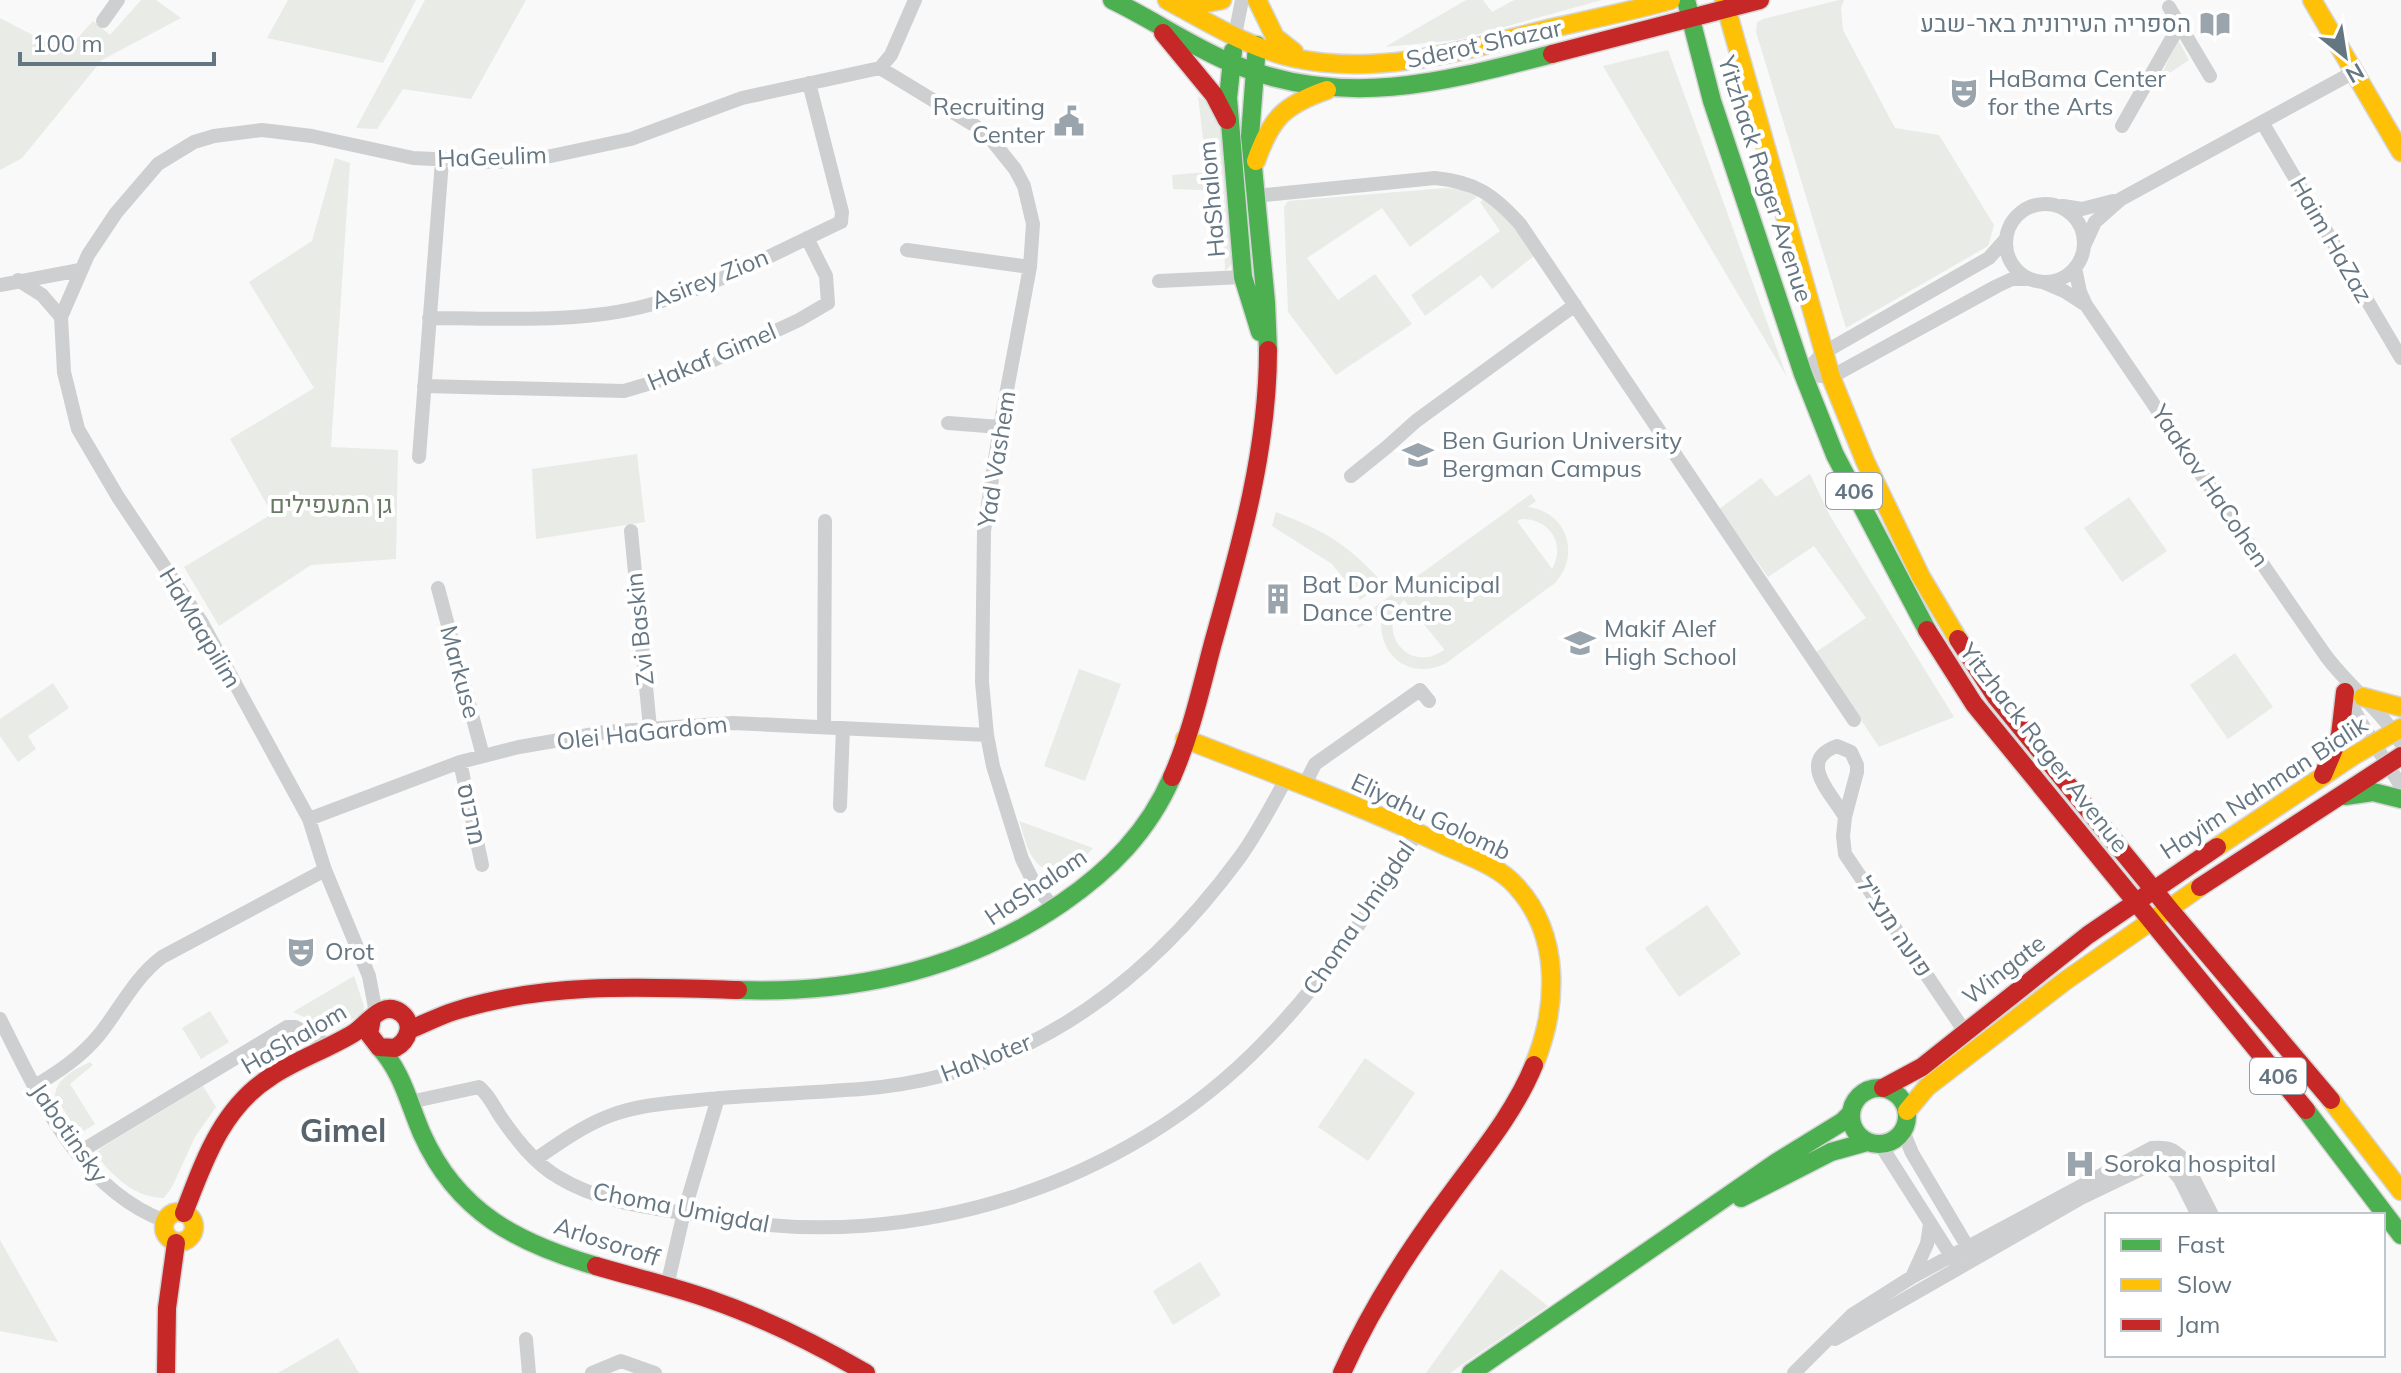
<svg xmlns="http://www.w3.org/2000/svg" width="2401" height="1373" font-family="Mulish,Heebo,sans-serif">
	<style>
		.green { fill: #e8ebe6; fill-rule: evenodd }
		.lines { fill: none; stroke-linecap: round; stroke-linejoin: round }
		.fast-casing { stroke: #d5d6d7; stroke-width: 21 }
		.slow-casing { stroke: #d5d6d7; stroke-width: 21 }
		.jam-casing { stroke: #d5d6d7; stroke-width: 21 }
		.street { stroke: #cecfd0; stroke-width: 14 }
		.fast { stroke: #4caf50; stroke-width: 18 }
		.slow { stroke: #ffc107; stroke-width: 18 }
		.jam { stroke: #c62828; stroke-width: 18 }
		.labels { text-anchor: middle; stroke-width: 8; stroke-linejoin: round; paint-order: stroke }
		.shield { fill: #fff; stroke: #939fa8; stroke-width: 2 }
		.shield-label { font-size: 22px; font-weight: bold; fill: #657683 }
		.poi-label { font-size: 24px; fill: #657683; stroke: #fff; text-anchor: start }
		.street-label { font-size: 24px; fill: #657683; stroke: #fff }
		.park-label { font-size: 24px; fill: #687a64; stroke: #fff }
		.district-label { font-size: 32px; font-weight: bold; fill: #57646e; stroke: #fff }
	</style>
	<rect width="100%" height="100%" fill="#f9f9f9"/>
	<!-- green -->
	<path class="green" d="M141 0H156L181 18 102 60 22 158 0 170V18L65 52 93 21 110 35Z
		M288 0H416L383 63 267 38Z
		M425 0H526L471 99 403 89 377 129 356 128Z
		M1466 0H1483L1492 12 1514 0H1602L1457 40 1385 47Z
		M1839 0H1844L1841 8 1843 30 1895 128 1939 135 1994 225 1988 246 1846 328 1756 32 1757 22 1763 19Z
		M2178 39 2189 60 2159 80Z
		M1668 50 1787 377 1603 66Z
		M1198 96 1214 106 1220 115 1234 262 1225 271 1223 191 1173 189 1172 175 1207 172Z
		M335 158 350 163 331 447 398 450 396 559 311 565 219 626 184 567 272 514 230 439 314 388 249 282 312 241Z
		M1445 188 1460 189 1477 197 1410 247 1382 208 1307 258 1338 300 1375 274 1412 324 1336 375 1288 312 1284 207 1288 201Z
		M1486 197 1509 219 1534 256 1492 289 1481 275 1425 316 1411 295 1500 231 1480 202Z
		M637 454 645 522 536 539 532 469Z
		M1810 474 1830 516 1954 717 1879 747 1816 652 1866 618 1814 546 1768 577 1719 509 1761 478 1776 497Z
		M1531 494 1536 501 1528 507C1567 512 1581 554 1555 583L1445 664C1406 681 1375 652 1382 612L1359 628 1354 622ZM1522 519C1550 519 1566 544 1552 569L1517 521ZM1404 600 1444 649V650C1409 675 1374 631 1404 600Z
		M2129 497 2167 551 2122 582 2084 528Z
		M1276 512C1327 532 1346 543 1383 583L1360 600 1332 564 1272 526Z
		M2235 653 2273 707 2228 739 2190 685Z
		M1079 669 1121 684 1085 781 1044 766Z
		M53 683 69 708 28 736 36 749 18 762 0 736V719Z
		M1019 821 1093 848C1080 864 1057 883 1037 863 1027 853 1024 834 1019 821Z
		M1707 905 1741 954 1679 997 1645 948Z
		M354 976 364 1006 363 1013 338 1028 322 1025 293 1012Z
		M210 1011 229 1042 201 1059 182 1028Z
		M1365 1058 1415 1093 1368 1161 1318 1127Z
		M90 1062 93 1065 70 1084 95 1124 79 1134 55 1096C56 1078 76 1069 90 1062Z
		M203 1086 216 1107 195 1137 172 1187 164 1198C135 1198 112 1176 96 1154L101 1148Z
		M0 1240 58 1342 0 1331Z
		M1200 1262 1221 1295 1173 1325 1153 1291Z
		M1501 1269 1548 1306 1450 1373H1426Z
		M338 1338 359 1373H278Z"/>
	<g class="lines">
		<!-- fast casing -->
		<g class="fast-casing">
			<path id="fast" d="M1112 0C1154 20 1193 48 1236 65 1345 109 1444 82 1552 54
				M1686 0 1712 101 1803 374 1835 455 1927 630
				M1257 45 1250 136 1266 302 1268 350
				M1233 51 1228 98 1243 277 1260 332
				M2345 796 2373 792 2401 799
				M738 990C855 994 964 970 1062 903 1110 870 1148 832 1172 777
				M379 1047C402 1071 409 1104 422 1134 457 1212 517 1243 596 1266
				M1851 1116a28 28 0 1 1 56 0a28 28 0 1 1-56 0Z
				M2306 1110 2401 1235
				M1741 1198 1831 1152 1867 1142
				M1471 1373 1777 1162 1842 1122 1851 1113"/>
		</g>
		<!-- slow casing -->
		<g class="slow-casing">
			<path id="slow" d="M1167 0C1207 22 1249 48 1294 58 1382 77 1468 49 1552 28 1592 19 1632 11 1671 0
				M1257 0 1275 37 1294 52
				M1724 0 1831 377 1865 461 1921 577 1958 639
				M2312 0 2401 152
				M1180 2 1201 4 1222 0
				M1256 161C1271 118 1284 105 1327 90
				M2363 697 2401 707
				M1185 739C1272 773 1359 805 1444 845 1468 856 1499 866 1517 887 1561 936 1558 1007 1534 1065
				M2217 847 2353 756 2401 728
				M2331 1100 2401 1191
				M1907 1111 1927 1087 2065 981 2200 887
				M164 1227a15 15 0 1 1 30 0a15 15 0 1 1-30 0Z"/>
		</g>
		<!-- jam casing -->
		<g class="jam-casing">
			<path id="jam" d="M1163 33 1214 95 1227 120
				M1552 54 1760 0
				M1927 630 1974 704 2306 1110
				M1958 639 1996 697 2171 911 2331 1100
				M2323 775 2340 735 2345 692
				M1172 777C1191 734 1201 688 1213 643 1240 547 1268 450 1268 350
				M2200 887 2401 756
				M409 1030C424 1024 439 1016 455 1011 546 982 644 987 738 990
				M1883 1088 1922 1067 2088 935 2217 847
				M184 1213C204 1161 222 1107 272 1076 298 1059 328 1049 354 1033 368 1024 382 999 401 1013 415 1024 408 1041 395 1048L379 1047 369 1034 372 1018
				M596 1266C633 1277 672 1286 709 1299 764 1318 816 1344 866 1373
				M166 1373 167 1308 176 1243
				M1342 1373C1370 1310 1406 1254 1447 1199 1478 1156 1514 1114 1534 1065"/>
		</g>
		<!-- street -->
		<path class="street" d="M2169 7 2210 76
			M103 21 118 0
			M1235 35 1242 0
			M880 68 974 125 990 138 1015 169 1024 186 1033 224 1030 267 1000 427 984 531 982 682 987 735 993 766 1022 859 1036 887 1055 909
			M2262 122 2401 358
			M2122 126 2180 24
			M1255 196 1435 178C1475 182 1493 194 1520 224L1854 720
			M2006 243a39 39 0 1 1 78 0a39 39 0 1 1-78 0Z
			M2063 206 2082 209 2113 201
			M2084 246 2095 222 2121 199 2354 72
			M907 250 1030 267
			M2075 268 2080 292 2086 305C2166 422 2245 540 2326 656 2349 687 2381 710 2401 743
			M18 280 42 295 61 317
			M1159 281 1243 277
			M2043 282 2064 291 2084 304
			M0 285 80 270
			M429 318C502 318 579 324 649 305 715 286 779 251 841 222L842 212 809 83
			M1803 374 1831 377 1997 286 2012 279H2030
			M1803 374 1823 353 1989 258 2005 240
			M424 386 624 391 688 372 799 320 828 303 826 276 807 238
			M948 423 1000 427
			M419 457 442 161
			M1351 476 1387 447 1416 421 1575 305
			M631 531 650 728
			M438 588 483 756
			M2347 696 2360 721 2401 786
			M824 726 825 521
			M1837 746 1851 752 1857 765V772L1845 817C1832 794 1796 761 1837 746Z
			M460 762 482 865
			M1304 786 1315 764 1420 690 1429 701
			M840 806 843 728
			M1845 817 1843 836 1845 854 1965 1032
			M309 819 460 762 519 747 606 732 733 723 987 735
			M376 1013 369 976 325 870 309 819 202 623 118 497 78 429 64 372 61 317 88 255 116 213 158 164 194 142 214 136 262 130 312 136 413 158 496 162 537 159 631 139 742 98 880 68 891 55 915 0
			M0 1019C39 1096 79 1189 165 1221
			M35 1086C58 1072 81 1057 99 1035 120 1009 134 978 162 957L325 870
			M410 1102 479 1087C489 1095 493 1105 500 1116 515 1138 534 1163 558 1177 603 1205 663 1209 715 1218 913 1253 1124 1187 1264 1042 1326 979 1373 907 1417 832
			M1903 1131 1912 1153 1970 1251
			M1880 1144 1955 1262
			M78 1153 287 1027H295L330 1046
			M536 1159C559 1143 583 1126 609 1116 637 1105 668 1103 698 1100 752 1095 807 1093 861 1089 1023 1077 1146 985 1240 857 1258 832 1272 805 1286 779
			M1912 1277 1927 1244 1930 1224
			M667 1286 684 1212 718 1098
			M526 1339 529 1373
			M1835 1339 2081 1198 2152 1164 2166 1163 2180 1179 2198 1215
			M592 1373 621 1361 655 1373
			M1794 1373 1852 1315 1912 1277 2152 1148C2167 1147 2173 1148 2184 1160L2212 1215"/>
		<!-- fast -->
		<use href="#fast" class="fast"/>
		<!-- slow -->
		<use href="#slow" class="slow"/>
		<!-- jam -->
		<use href="#jam" class="jam"/>
	</g>
	<!-- icons -->
	<defs>
		<g id="library-bare" transform="scale(2.4)"><path d="M-6-4Q-3-5.5-.7-3.5V5Q-3 3-6 4ZM6-4Q3-5.5 .7-3.5V5Q3 3 6 4Z" fill="#99a4ac" stroke="#fff" stroke-width="2.5" paint-order="stroke"/></g>
		<g id="theatre-bare" transform="scale(2.4)"><path d="M-5-5.5Q0-4 5-5.5V0Q5 5 0 6Q-5 5-5 0ZM-3.3-2.5H-1v1.5H-3.3ZM1-2.5H3.3v1.5H1ZM-2.8 1Q0 5.5 2.8 1Z" fill="#99a4ac" stroke="#fff" stroke-width="2.5" paint-order="stroke"/></g>
		<g id="civic-bare" transform="scale(2.4)"><path d="M-.6-6.5H3V-4.5H.6V-3L4-1V1h2V6H-6V1h2V-1L-.6-3ZM-1.2 2.5V6h2.4V2.5Z" fill="#99a4ac" stroke="#fff" stroke-width="2.5" paint-order="stroke"/></g>
		<g id="university-bare" transform="scale(2.4)"><path d="M0-5L7-2L0 1L-7-2ZM-4 1L0 2.5L4 1V4Q0 6-4 4Z" fill="#99a4ac" stroke="#fff" stroke-width="2.5" paint-order="stroke"/></g>
		<g id="building-bare" transform="scale(2.4)"><path d="M-4-6H4V6H1V3H-1V6H-4ZM-2.5-4.3h1.7v1.8h-1.7ZM.8-4.3h1.7v1.8H.8ZM-2.5-1h1.7V.8h-1.7ZM.8-1h1.7V.8H.8Z" fill="#99a4ac" stroke="#fff" stroke-width="2.5" paint-order="stroke"/></g>
		<g id="school-bare" transform="scale(2.4)"><path d="M0-5L7-2L0 1L-7-2ZM-4 1L0 2.5L4 1V4Q0 6-4 4Z" fill="#99a4ac" stroke="#fff" stroke-width="2.5" paint-order="stroke"/></g>
		<g id="hospital-bare" transform="scale(2.4)"><path d="M-5-5h3v3.5h4V-5h3V5h-3V1.5h-4V5h-3Z" fill="#99a4ac" stroke="#fff" stroke-width="2.5" paint-order="stroke"/></g>
	</defs>
	<g fill-rule="evenodd">
		<use href="#library-bare" x="2215" y="24"/>
		<use href="#theatre-bare" x="1964" y="93"/>
		<use href="#civic-bare" x="1069" y="121"/>
		<use href="#university-bare" x="1418" y="455"/>
		<use href="#building-bare" x="1278" y="599"/>
		<use href="#school-bare" x="1580" y="643"/>
		<use href="#theatre-bare" x="301" y="952"/>
		<use href="#hospital-bare" x="2080" y="1164"/>
	</g>
	<g class="labels">
		<!-- shield labels -->
		<g class="shield">
			<rect x="1826" y="473" width="56" height="36" rx="6"/>
			<rect x="2250" y="1058" width="56" height="36" rx="6"/>
		</g>
		<g class="shield-label">
			<text x="1854" y="499">406</text>
			<text x="2278" y="1084">406</text>
		</g>
		<!-- poi labels -->
		<g class="poi-label">
			<text x="2191" y="32" text-anchor="end">הספריה העירונית באר-שבע</text>
			<text x="1988" y="87">HaBama Center<tspan x="1988" dy="28">for the Arts</tspan></text>
			<text x="1045" y="115" text-anchor="end">Recruiting<tspan x="1045" dy="28">Center</tspan></text>
			<text x="1442" y="449">Ben Gurion University<tspan x="1442" dy="28">Bergman Campus</tspan></text>
			<text x="1302" y="593">Bat Dor Municipal<tspan x="1302" dy="28">Dance Centre</tspan></text>
			<text x="1604" y="637">Makif Alef<tspan x="1604" dy="28">High School</tspan></text>
			<text x="325" y="960">Orot</text>
			<text x="2104" y="1172">Soroka hospital</text>
		</g>
		<!-- street labels -->
		<g class="street-label">
			<text transform="translate(1484 44) rotate(-12)" y="8">Sderot Shazar</text>
			<text transform="translate(492 157) rotate(-2)" y="8">HaGeulim</text>
			<text transform="translate(1765 179) rotate(72)" y="8">Yitzhack Rager Avenue</text>
			<text transform="translate(1212 199) rotate(-95)" y="8">HaShalom</text>
			<text transform="translate(2331 240) rotate(60)" y="8">Haim HaZaz</text>
			<text transform="translate(710 279) rotate(-22)" y="8">Asirey Zion</text>
			<text transform="translate(712 357) rotate(-23)" y="8">Hakaf Gimel</text>
			<text transform="translate(997 459) rotate(-81)" y="8">Yad Vashem</text>
			<text transform="translate(2210 486) rotate(56)" y="8">Yaakov HaCohen</text>
			<text transform="translate(200 628) rotate(59)" y="8">HaMaapilim</text>
			<text transform="translate(640 629) rotate(-96)" y="8">Zvi Baskin</text>
			<text transform="translate(460 672) rotate(75)" y="8">Markuse</text>
			<text transform="translate(642 733) rotate(-6)" y="8">Olei HaGardom</text>
			<text transform="translate(2044 748) rotate(52)" y="8">Yitzhack Rager Avenue</text>
			<text transform="translate(2264 788) rotate(-33)" y="8">Hayim Nahman Bialik</text>
			<text transform="translate(471 814) rotate(78)" y="8">מרכוס</text>
			<text transform="translate(1431 817) rotate(25)" y="8">Eliyahu Golomb</text>
			<text transform="translate(1036 887) rotate(-34)" y="8">HaShalom</text>
			<text transform="translate(1359 918) rotate(-56)" y="8">Choma Umigdal</text>
			<text transform="translate(1894 927) rotate(56)" y="8">פועה מנצ"ל</text>
			<text transform="translate(2004 970) rotate(-38)" y="8">Wingate</text>
			<text transform="translate(294 1039) rotate(-30)" y="8">HaShalom</text>
			<text transform="translate(986 1058) rotate(-21)" y="8">HaNoter</text>
			<text transform="translate(69 1133) rotate(55)" y="8">Jabotinsky</text>
			<text transform="translate(681 1208) rotate(11)" y="8">Choma Umigdal</text>
			<text transform="translate(607 1242) rotate(18)" y="8">Arlosoroff</text>
		</g>
		<!-- park labels -->
		<g class="park-label">
			<text x="331" y="513">גן המעפילים</text>
		</g>
		<!-- district labels -->
		<g class="district-label">
			<text x="343" y="1142">Gimel</text>
		</g>
	</g>
	<!-- legend -->
	<rect x="2105" y="1213" width="280" height="144" fill="#ffffff" stroke="#c1c8cd" stroke-width="2"/>
	<rect x="2121" y="1239" width="40" height="12" fill="#4caf50" stroke="#c1c8cd" stroke-width="2"/>
	<text x="2177" y="1253" font-size="24" fill="#657683">Fast</text>
	<rect x="2121" y="1279" width="40" height="12" fill="#ffc107" stroke="#c1c8cd" stroke-width="2"/>
	<text x="2177" y="1293" font-size="24" fill="#657683">Slow</text>
	<rect x="2121" y="1319" width="40" height="12" fill="#c62828" stroke="#c1c8cd" stroke-width="2"/>
	<text x="2177" y="1333" font-size="24" fill="#657683">Jam</text>
	<!-- north arrow -->
	<g transform="translate(2345 56) rotate(150)" stroke="#ffffff" stroke-width="6" paint-order="stroke">
	<path d="M0-6L14 30L0 20L-14 30Z" fill="#657683"/>
	<text y="-12" font-size="22" font-weight="bold" text-anchor="middle" fill="#657683">N</text>
	</g>
	<!-- scale -->
	<path d="M20 52v12h194v-12" fill="none" stroke="#657683" stroke-width="4"/>
	<text x="32" y="52" font-size="24" fill="#657683" stroke="#ffffff" stroke-width="6" paint-order="stroke">100 m</text>
</svg>
